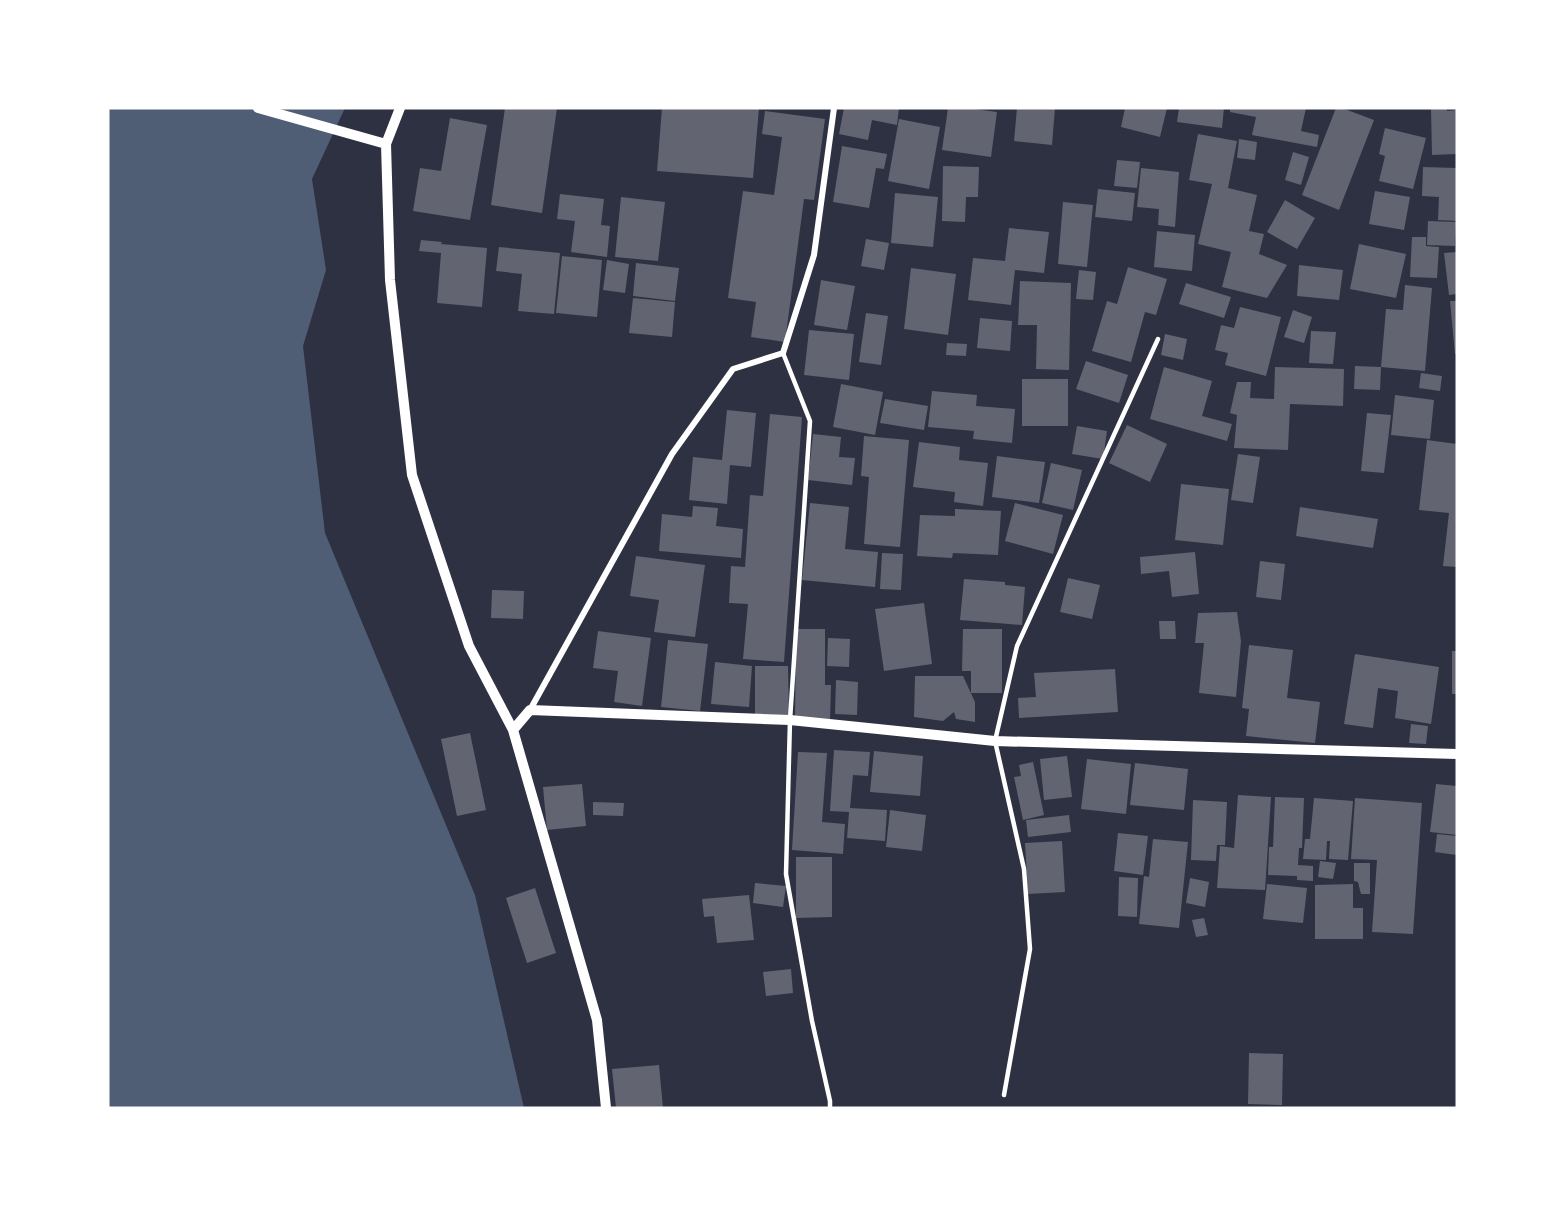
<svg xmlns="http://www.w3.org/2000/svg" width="1565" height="1216" font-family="Arial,sans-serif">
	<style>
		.water { fill: #4f5d75 }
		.building { fill: #626471 }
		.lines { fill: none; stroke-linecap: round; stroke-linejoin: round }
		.service { stroke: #fff; stroke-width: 4.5 }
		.minor { stroke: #fff; stroke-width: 6 }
		.tertiary { stroke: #fff; stroke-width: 10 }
	</style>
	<rect width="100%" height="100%" fill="#2d3142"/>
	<!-- water -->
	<path class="water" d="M108 108H345L312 179 326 270 303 346 325 533 475 895 524 1108H108Z"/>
	<!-- building -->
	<path class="building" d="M505 108H557L542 213 491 205Z
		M662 108H759L753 178 657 171Z
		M844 108H899L897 125 872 120 868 140 839 134Z
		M948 108H967L997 112 991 157 942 150Z
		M1017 108H1055L1052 145 1014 141Z
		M1125 108H1167L1160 137 1121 127Z
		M1179 108H1224L1222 128 1177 122Z
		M1230 108H1306L1301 131 1319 135 1317 147 1252 135 1256 117 1230 112Z
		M1336 108H1342L1374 120 1339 210 1302 195Z
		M1431 108H1447V111L1457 110V154L1432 155Z
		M765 111 825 119 814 200 804 199 785 342 751 337 756 302 728 298 743 191 774 195 782 137 762 134Z
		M450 118 487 125 470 220 413 211 420 168 441 171Z
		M899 119 940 127 929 189 888 181Z
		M1385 128 1426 138 1413 189 1379 181 1385 156 1379 154Z
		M1198 134 1237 141 1228 188 1257 195 1249 231 1264 234 1259 254 1287 265 1267 298 1222 287 1231 252 1198 244 1212 184 1189 180Z
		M1239 139 1257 142 1255 160 1237 158Z
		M842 146 887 154 884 169 876 168 869 208 833 202Z
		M1293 152 1309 157 1301 185 1285 180Z
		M1117 160 1140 162 1137 188 1114 186Z
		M943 166 979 167 978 197H966L965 222 942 221Z
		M1423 167 1457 168V221L1438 220 1439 197 1422 196Z
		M1141 168 1179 172 1175 227 1158 225 1159 209 1137 207Z
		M1098 189 1135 193 1132 221 1095 217Z
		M1375 191 1410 197 1404 230 1369 224Z
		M895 193 938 197 933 247 891 243Z
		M560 194 604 199 601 225 610 226 607 257 571 252 575 221 557 219Z
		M621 197 665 202 658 261 615 257Z
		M1285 200 1315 218 1297 249 1267 232Z
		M1063 202 1093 205 1087 267 1058 264Z
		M1428 221 1456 222 1455 246 1427 245Z
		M1009 228 1049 232 1044 273 1015 270 1011 305 968 300 973 258 1005 261Z
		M1157 231 1195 235 1192 271 1154 267Z
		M1412 237H1426V246L1439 247 1437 278 1410 277Z
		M866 239 889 243 884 270 861 266Z
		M421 240 442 242 441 244 487 248 482 307 437 303 441 253 419 251Z
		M1359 244 1406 254 1396 298 1350 289Z
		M499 247 560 253 554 314 518 311 522 274 496 271Z
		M1457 252V294L1449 295 1444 253Z
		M562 256 602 260 597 317 556 313Z
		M607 260 629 264 625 293 603 290Z
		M636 263 679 268 675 301 633 296Z
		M1299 265 1343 270 1339 300 1297 296Z
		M1128 267 1167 279 1156 315 1145 312 1131 362 1092 351 1107 301 1117 304Z
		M911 268 956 274 948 335 904 329Z
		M1079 270 1096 272 1093 300 1076 299Z
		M821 280 855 286 847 330 814 325Z
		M1020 281 1071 283 1069 370 1036 369 1037 325H1018Z
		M1186 283 1231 297 1224 318 1179 304Z
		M1405 285 1432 288 1425 371 1381 367 1386 309 1403 310Z
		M633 298 675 302 672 337 629 333Z
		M1450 301H1457V354H1455Z
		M1240 307 1281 317 1266 376 1225 365 1228 353 1215 350 1221 325 1234 328Z
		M1293 310 1312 317 1304 343 1284 337Z
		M866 313 888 316 881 365 859 362Z
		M980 318 1012 321 1010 351 977 348Z
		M809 330 854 334 849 380 804 375Z
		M1311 331 1336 332 1333 364 1309 363Z
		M1165 334 1187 339 1183 360 1161 355Z
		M947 343 967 344 966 356 946 355Z
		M1086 361 1128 375 1119 403 1076 389Z
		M1355 366 1381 367 1380 390 1354 389Z
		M1164 367 1212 381 1202 416 1232 424 1227 441 1150 419Z
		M1275 367 1344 369 1343 406 1290 404 1288 450 1234 448 1237 415 1230 413 1237 382H1251L1250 398 1274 399Z
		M1421 373 1442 376 1440 391 1419 388Z
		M1022 379H1068V426H1022Z
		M841 384 883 392 875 435 833 427Z
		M932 391 977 395 976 406 1015 409 1012 443 973 439 974 431 928 427Z
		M1395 395 1434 400 1430 439 1391 435Z
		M885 399 928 406 924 430 880 423Z
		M727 410 756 413 751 467 730 465 727 504 689 500 693 457 722 460Z
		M1367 413 1391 415 1384 473 1361 471Z
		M770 414 802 417 784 662 743 659 748 604 729 603 731 566 745 567 750 495 763 496Z
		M1127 425 1167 444 1150 482 1109 463Z
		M1077 426 1107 431 1103 459 1072 454Z
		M813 434 841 437 839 457 855 458 852 485 808 480Z
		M864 436 909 440 900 547 864 544 869 477 861 476Z
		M1427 440 1457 444V567L1443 566 1449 513 1419 510Z
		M919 442 960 447 959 460 988 463 983 506 954 502 955 492 913 487Z
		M1238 454 1260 457 1253 503 1231 500Z
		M997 456 1045 462 1039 503 992 497Z
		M1051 463 1082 470 1073 510 1042 503Z
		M1181 484 1229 489 1223 545 1175 540Z
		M810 503 849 507 845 549 878 552 875 587 802 580Z
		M1015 503 1063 515 1053 554 1005 541Z
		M693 506 718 508 716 526 743 529 741 558 659 551 662 514 692 517Z
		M1300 507 1378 519 1373 548 1296 536Z
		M955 509 1001 511 998 555 953 553 952 558 917 556 920 515 955 516Z
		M1195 552 1199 594 1172 597 1169 571 1141 574 1140 557Z
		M882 553 903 554 901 590 880 589Z
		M636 556 705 565 695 637 654 632 659 600 630 596Z
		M1260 561 1285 564 1281 600 1256 597Z
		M1068 578 1100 585 1092 619 1060 612Z
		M964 579 1005 582V585L1025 587 1022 625 960 620Z
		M492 590 524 591 523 619 491 618Z
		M924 603 932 664 884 671 875 609Z
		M1237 612 1241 641 1236 697 1199 693 1204 643H1195L1198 613Z
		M1159 621H1175L1176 639H1160Z
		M796 629H825V685H831L830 720 795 719Z
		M963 629H1002V693H971V671H962Z
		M598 631 651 638 642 706 614 702 618 671 593 668Z
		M828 638 850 639 849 667 827 666Z
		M668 640 708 644 700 711 661 707Z
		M1249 645 1293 650 1287 698 1320 702 1315 743 1246 736 1249 709 1242 708Z
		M1452 651H1457V694H1452Z
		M1355 654 1439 667 1431 724 1395 718 1398 691 1378 688 1373 728 1344 724Z
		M715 662 752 666 749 707 711 704Z
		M755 666H788L789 716H755Z
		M1115 669 1118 712 1019 718 1018 698 1036 697 1034 673Z
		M915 676H963L975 702V722L956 719 954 712 943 721 914 717Z
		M836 680 858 682 857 715 835 714Z
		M1411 724 1428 726 1426 744 1409 743Z
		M470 733 486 810 457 816 441 739Z
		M834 750 870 752 868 776 853 775 850 808 887 810 885 841 847 838 849 812 830 811Z
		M874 751 923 756 920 796 870 792Z
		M798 752 827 753 822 822 845 824 843 854 792 850Z
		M1067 756 1072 797 1044 800 1040 759Z
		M1087 759 1131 764 1126 814 1081 809Z
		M1033 762 1044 815 1023 820 1014 777 1021 776 1019 765Z
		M1135 763 1188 769 1184 810 1130 805Z
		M582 784 586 826 547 830 543 787Z
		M1436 784 1457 786V835L1430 832Z
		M1238 795 1271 797 1265 890 1217 888 1220 846 1234 848Z
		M1275 797 1304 798 1302 848H1299L1298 865 1313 866V881L1297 880V876L1268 875 1269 847H1273Z
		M1314 798 1353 801 1348 860 1329 859 1330 841H1327L1326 860 1303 859 1305 839H1310Z
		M1355 798 1422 803 1413 934 1372 932 1377 860 1351 859Z
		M1193 800 1227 802 1225 845H1217L1216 861 1191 860Z
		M593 802 624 803 623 816 593 815Z
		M890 810 926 815 922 851 886 847Z
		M1069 815 1071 832 1028 837 1026 820Z
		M1118 833 1148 836 1143 875 1114 871Z
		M1437 834 1457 836V855L1435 852Z
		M1153 839 1188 842 1179 928 1139 924 1144 876 1149 877Z
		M1062 841 1065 892 1028 894 1025 843Z
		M796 857H832V917L796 918Z
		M1320 861 1336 863 1333 879 1318 877Z
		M1354 863H1370V894H1361L1358 882 1354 881Z
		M1119 877 1138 878 1137 917 1118 916Z
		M1190 878 1209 882 1205 907 1186 903Z
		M755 883 786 886 783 907 753 903Z
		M1267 884 1307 888 1303 923 1263 919Z
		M1353 884V908H1363V939H1315V885Z
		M535 888 556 953 527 963 506 898Z
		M749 895 754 940 717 943 714 916 704 917 702 899Z
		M1204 918 1208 935 1196 937 1192 920Z
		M791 969 793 993 766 996 763 972Z
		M1249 1053 1283 1054 1282 1105 1248 1104Z
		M659 1065 663 1108H616L612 1069Z"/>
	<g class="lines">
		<!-- service -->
		<path class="service" d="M783 353 810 421 790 720 786 874 812 1021 830 1101V1108
			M1004 1095 1030 949 1024 869 995 741 1017 646 1158 339"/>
		<!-- minor -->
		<path class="minor" d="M530 710 672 454 733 369 783 353 814 255 834 108"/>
		<!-- tertiary -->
		<path class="tertiary" d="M258 108 386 144
			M400 108 386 144 390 280 412 475 469 646 513 730 597 1020 606 1108
			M513 730 530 710 790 720 995 741 1457 754"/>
	</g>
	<!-- border -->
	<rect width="1565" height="1216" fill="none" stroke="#ffffff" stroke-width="219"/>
</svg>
